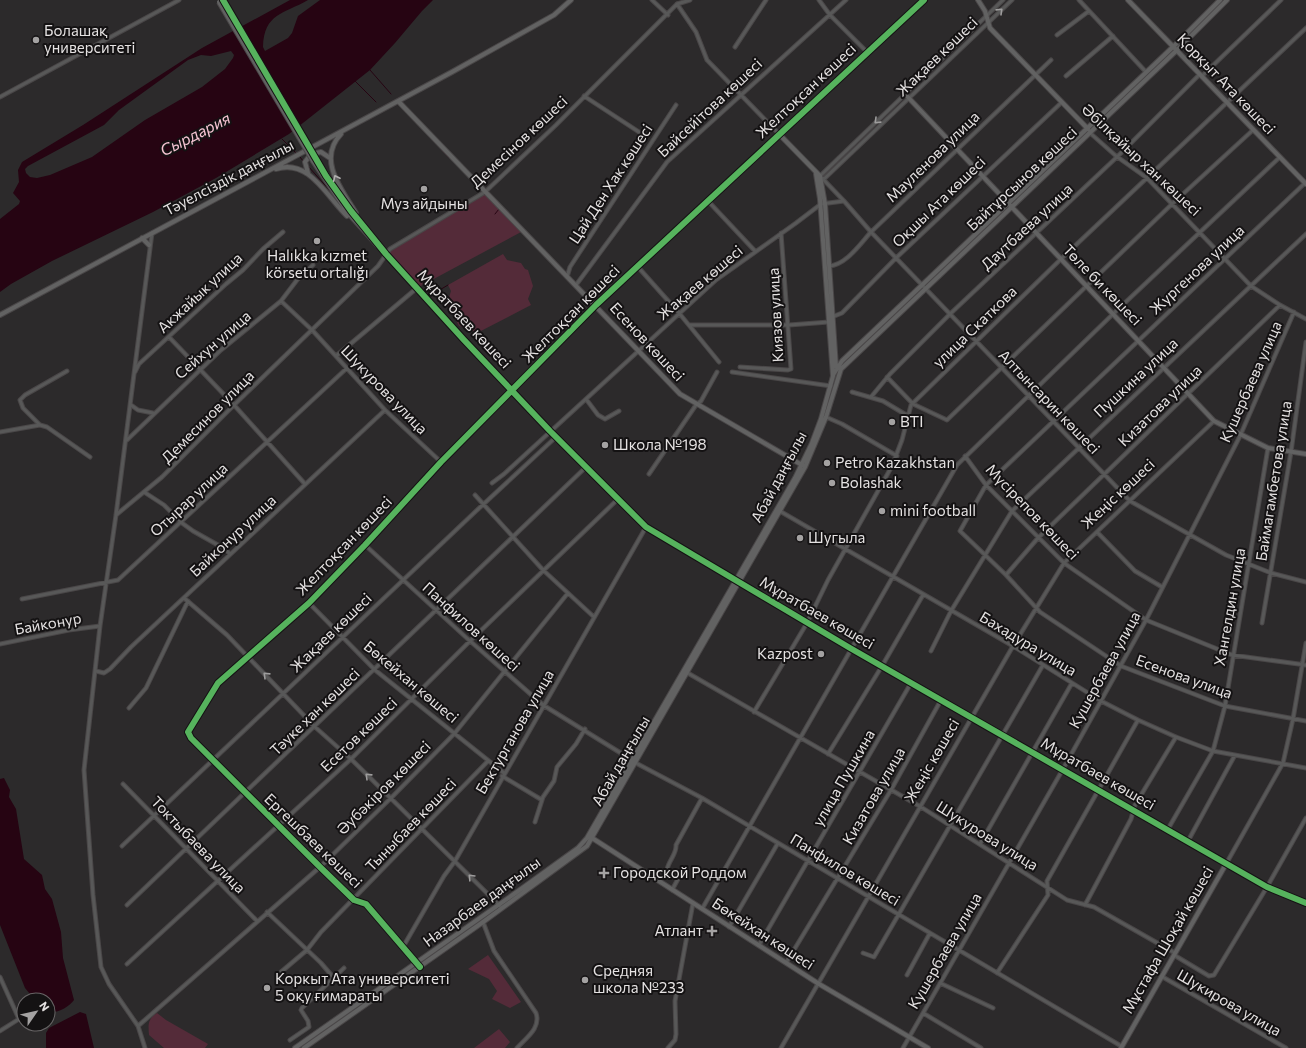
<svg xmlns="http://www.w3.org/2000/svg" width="1306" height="1048" font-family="Commissioner,sans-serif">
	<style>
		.green { fill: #542b39 }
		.water { fill: #260412; fill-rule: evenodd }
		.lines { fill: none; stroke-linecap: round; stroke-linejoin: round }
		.stream { stroke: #260412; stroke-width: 1 }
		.street-casing { stroke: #4a4748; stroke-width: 5 }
		.secondary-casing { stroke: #4a4748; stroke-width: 6 }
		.street { stroke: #585858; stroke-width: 3 }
		.secondary { stroke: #626262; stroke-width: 4 }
		.secondary-bridge-casing { stroke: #4a4748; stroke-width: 6; stroke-linecap: butt }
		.secondary-bridge { stroke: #626262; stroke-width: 4 }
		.cycleway-casing { stroke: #141213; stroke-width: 8 }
		.cycleway { stroke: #56b35d; stroke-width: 6 }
		.oneway { stroke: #9e9d9d }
		.oneway2 { stroke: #b1afaf }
		.poi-dot { fill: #a4a2a2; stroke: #141213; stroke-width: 1.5 }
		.labels { text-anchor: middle; stroke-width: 4; stroke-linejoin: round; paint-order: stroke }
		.poi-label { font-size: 15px; fill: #e5e2e2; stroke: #141213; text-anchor: start }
		.street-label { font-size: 15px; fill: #e5e2e2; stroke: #141213 }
		.water-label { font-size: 16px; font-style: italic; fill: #f6c5d3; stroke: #141213 }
	</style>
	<rect width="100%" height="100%" fill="#2c2a2b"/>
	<!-- green -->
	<path class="green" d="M485 192 523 231 417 288 386 254Z
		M503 254 507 260 521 263 525 269 528 270 533 286 528 299 531 305 475 334 472 329 459 326 447 304 451 291 448 285Z
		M488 955 521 1002 510 1008 492 999 497 991 489 979 468 969Z
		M157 1013 166 1020 208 1044 205 1048H164L149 1035C148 1024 148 1019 157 1013Z
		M499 1029 510 1042 505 1048H474Z"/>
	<!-- water -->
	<path class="water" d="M290 0H308C284 14 264 13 263 47L265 51 288 38 292 33 298 16 320 0H433L422 11 395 43 370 70 289 134 216 178 153 212 52 261 11 284 0 292V219L19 204 20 201 13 193 19 182 18 170 22 162 83 125 202 48ZM231 51 234 55 233 58 225 69 202 87 145 120 92 157 50 175 37 178 30 177 26 173 25 169 28 166 104 125 119 110 188 60 201 55 211 56Z
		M4 778 10 790 9 797 16 809 24 859 42 875 45 889 52 899 61 932 63 958 74 1000C69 1007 57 1014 48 1012V1000H35L25 988 0 925V779Z
		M80 1012 86 1014 94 1048H46V1033L49 1028Z"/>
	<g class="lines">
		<!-- stream -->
		<path class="stream" d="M370 70 391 94
			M355 81 376 102
			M282 139 296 153
			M432 139 449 158
			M300 157 303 161
			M308 166 331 192
			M485 195 487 197
			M489 199 499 209 495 214
			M427 296 428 297 448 285"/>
		<!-- street casing -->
		<g class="street-casing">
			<path id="street" d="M652 0 668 15
				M819 0 830 15 867 52
				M1003 0 820 176 844 201 871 232 1130 501 1226 555 1271 573 1306 582
				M1079 0 1146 72
				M677 4 696 32 707 60 779 134
				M677 4 690 0
				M1057 35 1089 11
				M735 47 766 0
				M1066 76 1113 36
				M1202 76 1281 0
				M584 96 639 132
				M0 97 179 0
				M1089 132 1116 156 1147 178 1251 286 1280 305 1306 319
				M824 179 1012 0
				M1305 183 986 485 960 531 1006 575 1040 612 1121 666 1225 706 1306 721
				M708 201 755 251
				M829 266C846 265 860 244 871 232L1051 60
				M638 267 679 313 719 362
				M567 277 570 267 676 105
				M576 285 667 162 846 0
				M281 301 313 331 385 410 441 462
				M832 317 842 313 896 258 1062 102
				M689 325H789L829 322
				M169 337 234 405 305 484
				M336 356 417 288
				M740 367 788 370 791 369 781 233
				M135 372 139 364 226 284 243 270 263 249 283 232
				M732 372 831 386
				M887 377 913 404 947 420 1172 204 1253 130
				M852 392 883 401 908 416
				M871 397 890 374 950 314 1117 157 1200 74
				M586 399 598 415 605 419 619 411
				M131 405 138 410 153 413
				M826 417 842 424 897 456
				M40 425 23 408 20 400 25 395 67 371
				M0 432 40 425 47 427 90 457
				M127 440 221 350 281 301 297 280 313 265
				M965 456 986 485 1064 563 1146 620 1232 655 1306 665
				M649 474 696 405 701 401 717 372
				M492 483 504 474 716 280 796 223 821 204 844 201
				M144 492 164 505 182 523 193 531 225 549 230 554
				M475 495 543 570 594 617
				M778 510 1013 646 1101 701 1138 720 1176 737 1213 751 1306 768
				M116 515 162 477 234 405 378 266 390 249 485 192 556 125 677 4
				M1097 532 1135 571 1162 587
				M365 545 470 641 543 705 632 760
				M1006 575 1038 538 1280 305
				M184 598 227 635 315 727 351 759 500 906
				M22 599 118 580 347 368
				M309 603 375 670 504 773
				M1262 623 1291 452 1306 342
				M0 644 69 630 100 626
				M931 651 951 611 1012 511 1306 234
				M96 671 104 673 110 669 131 647 385 410
				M686 672 921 807 1067 900 1094 907 1175 953
				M129 708 146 688 188 601
				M754 712 807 623 828 580 892 466 902 440 911 405 1061 259 1306 28
				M828 754 882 666 923 595
				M634 762 702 798 1121 1046
				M502 776 542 800
				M123 784 257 921
				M535 822 543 797 554 781 557 767 576 744 585 729
				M1168 829 1213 751 1225 706 1268 448
				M1188 841 1235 755
				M980 844 1072 683
				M122 846 475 512 556 437
				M1226 864 1283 763 1293 719 1306 643
				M672 890 678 879 667 870C668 861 677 854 676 845L702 798
				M127 905 586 467
				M1085 905 1131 819 1135 805 1176 737
				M702 909 957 465 1113 314 1280 157
				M267 912 321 963 333 977
				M483 922 494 951 536 1013C541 1028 527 1037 517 1048
				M729 927 778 843
				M759 945 911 683
				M403 947 444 876 455 861 646 527
				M863 953 874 957 1043 665
				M1174 955 1209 976 1214 975 1267 887 1306 818
				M786 963 891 790 941 700
				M127 964 351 759 470 641 618 499
				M281 972 307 950 321 932 488 761
				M997 973 1048 895 1047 881 1138 720
				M907 975 930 933
				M1161 976 1286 1048
				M0 977 19 1019 0 1031
				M940 983 993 1008
				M923 1013 981 1048
				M138 1026 320 867 391 798 454 734 568 593
				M290 1040 309 1027 308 1021 301 1010 302 1008 344 968
				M145 1048 138 1026 109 984 101 967 93 895 84 770 100 626 116 515 152 233
				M668 1048 675 1040 676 1034 675 1001 693 903
				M781 1048 1013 646 1064 563 1214 421
				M903 1048 1063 769 1146 620 1240 436 1294 312"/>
		</g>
		<!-- secondary casing -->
		<g class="secondary-casing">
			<path id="secondary" d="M978 0 985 11 990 28 1088 129
				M1128 0 1306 184
				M905 94 1214 421 1268 448 1306 454
				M398 101 680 394 802 465
				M341 134C317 159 341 189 356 213
				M779 134 820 176 825 204 836 367
				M316 159 341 197 386 254 464 340 550 431 646 527 850 648 1267 887 1306 903
				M313 161 348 213 377 245
				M276 169C309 158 327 197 347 216
				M308 173 305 162 311 154 321 152 330 158
				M142 238 149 245
				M0 315 452 72 554 15 571 0
				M833 375 842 361 1175 45 1220 0
				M589 836 819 984 928 1048
				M420 967 366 904 354 900 320 867 191 738 188 732 218 683 309 603 365 545 441 462 596 305 924 0
				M295 1048 524 887 578 848 587 838 795 478 812 443 821 419 833 376 820 199 816 174
				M304 1048 483 922 587 846 805 467 826 417 841 369 1177 50 1227 0
				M1121 1048 1226 864"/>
		</g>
		<!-- street -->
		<use href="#street" class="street"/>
		<!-- secondary -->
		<use href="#secondary" class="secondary"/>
		<!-- secondary-bridge casing -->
		<g class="secondary-bridge-casing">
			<path id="secondary-bridge" d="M223 0 316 159
				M219 2 313 161"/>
		</g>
		<!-- secondary-bridge -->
		<use href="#secondary-bridge" class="secondary-bridge"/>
		<!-- cycleway casing -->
		<g class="cycleway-casing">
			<path id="cycleway" d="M223 0 326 176 351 211 386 254 464 340 550 431 646 527 850 648 1267 887 1306 903
				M420 967 366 904 354 900 320 867 191 738 188 732 218 683 309 603 365 545 441 462 596 305 924 0"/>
		</g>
		<!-- cycleway -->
		<use href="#cycleway" class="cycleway"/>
	</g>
	<!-- one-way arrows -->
	<defs><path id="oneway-chevron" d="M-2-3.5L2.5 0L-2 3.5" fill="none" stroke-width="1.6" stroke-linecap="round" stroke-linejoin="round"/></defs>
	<g class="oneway">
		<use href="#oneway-chevron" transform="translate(1000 11) rotate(-44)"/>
		<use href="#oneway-chevron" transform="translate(877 121) rotate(136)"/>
		<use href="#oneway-chevron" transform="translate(266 675) rotate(-136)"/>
		<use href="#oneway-chevron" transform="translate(368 776) rotate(-136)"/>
		<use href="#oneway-chevron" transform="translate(471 877) rotate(-134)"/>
	</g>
	<use class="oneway2" href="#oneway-chevron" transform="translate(336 178) rotate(-115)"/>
	<!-- markers -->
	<g class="poi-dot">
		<circle cx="36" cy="40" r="4"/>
		<circle cx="424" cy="189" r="4"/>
		<circle cx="317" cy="241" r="4"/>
		<circle cx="892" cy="422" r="4"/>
		<circle cx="605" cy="445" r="4"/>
		<circle cx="827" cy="463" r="4"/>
		<circle cx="832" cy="483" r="4"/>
		<circle cx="882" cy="511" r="4"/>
		<circle cx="800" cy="538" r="4"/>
		<circle cx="821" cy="654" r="4"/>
		<path d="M602 867h4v4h4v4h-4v4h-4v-4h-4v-4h4z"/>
		<path d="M710 925h4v4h4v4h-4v4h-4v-4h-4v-4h4z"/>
		<circle cx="585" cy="980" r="4"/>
		<circle cx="267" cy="988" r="4"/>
	</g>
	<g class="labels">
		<!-- poi labels -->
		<g class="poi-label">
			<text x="44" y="36">Болашақ<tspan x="44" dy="17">университеті</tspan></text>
			<text x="424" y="209" text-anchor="middle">Муз айдыны</text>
			<text x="317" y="261" text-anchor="middle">Halıkka kızmet<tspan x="317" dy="17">körsetu ortalığı</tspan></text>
			<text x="900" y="427">BTI</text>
			<text x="613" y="450">Школа №198</text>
			<text x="835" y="468">Petro Kazakhstan</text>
			<text x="840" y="488">Bolashak</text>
			<text x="890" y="516">mini football</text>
			<text x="808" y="543">Шугыла</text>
			<text x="813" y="659" text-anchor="end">Kazpost</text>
			<text x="613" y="878">Городской Роддом</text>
			<text x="703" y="936" text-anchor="end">Атлант</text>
			<text x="593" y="976">Средняя<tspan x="593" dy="17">школа №233</tspan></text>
			<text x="275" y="984">Коркыт Ата университеті<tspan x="275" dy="17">5 оқу ғимараты</tspan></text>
		</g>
		<!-- street labels -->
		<g class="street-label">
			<text transform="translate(937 57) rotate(-44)" y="5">Жақаев көшесі</text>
			<text transform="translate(1226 84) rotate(46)" y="5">Қорқыт Ата көшесі</text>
			<text transform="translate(806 91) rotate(-43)" y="5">Желтоқсан көшесі</text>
			<text transform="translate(710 108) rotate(-43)" y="5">Байсейітова көшесі</text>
			<text transform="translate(519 142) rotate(-43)" y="5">Демесінов көшесі</text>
			<text transform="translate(933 157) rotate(-44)" y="5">Мауленова улица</text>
			<text transform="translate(1141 160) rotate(43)" y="5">Әбілқайыр хан көшесі</text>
			<text transform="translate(229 178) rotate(-28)" y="5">Тәуелсіздік даңғылы</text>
			<text transform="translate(1022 179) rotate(-43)" y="5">Байтұрсынов көшесі</text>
			<text transform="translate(611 184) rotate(-57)" y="5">Цай Ден Хак көшесі</text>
			<text transform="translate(939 202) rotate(-44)" y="5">Оқшы Ата көшесі</text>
			<text transform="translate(1027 227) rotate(-43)" y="5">Даутбаева улица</text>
			<text transform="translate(1197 270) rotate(-43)" y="5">Жургенова улица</text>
			<text transform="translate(700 283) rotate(-40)" y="5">Жақаев көшесі</text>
			<text transform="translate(1102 285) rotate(46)" y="5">Төле би көшесі</text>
			<text transform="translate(200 293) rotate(-43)" y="5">Акжайык улица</text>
			<text transform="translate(571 314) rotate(-45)" y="5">Желтоқсан көшесі</text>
			<text transform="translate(776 315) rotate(-93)" y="5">Киязов улица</text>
			<text transform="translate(464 319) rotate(47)" y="5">Мұратбаев көшесі</text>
			<text transform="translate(975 327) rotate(-44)" y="5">улица Скаткова</text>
			<text transform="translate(647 342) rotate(47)" y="5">Есенов көшесі</text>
			<text transform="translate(213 345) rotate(-41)" y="5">Сейхун улица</text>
			<text transform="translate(1136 378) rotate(-43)" y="5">Пушкина улица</text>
			<text transform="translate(1251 382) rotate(-66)" y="5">Кушербаева улица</text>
			<text transform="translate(384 390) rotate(46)" y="5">Шукурова улица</text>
			<text transform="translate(1049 402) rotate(46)" y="5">Алтынсарин көшесі</text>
			<text transform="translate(1160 406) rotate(-44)" y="5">Кизатова улица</text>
			<text transform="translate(208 417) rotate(-45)" y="5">Демесинов улица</text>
			<text transform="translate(779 477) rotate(-62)" y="5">Абай даңғылы</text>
			<text transform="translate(1274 481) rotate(-81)" y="5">Баймагамбетова улица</text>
			<text transform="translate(1118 494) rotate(-43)" y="5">Жеңіс көшесі</text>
			<text transform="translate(189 500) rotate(-43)" y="5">Отырар улица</text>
			<text transform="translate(1032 512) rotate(46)" y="5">Мүсірепов көшесі</text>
			<text transform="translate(233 536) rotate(-43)" y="5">Байконур улица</text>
			<text transform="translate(344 546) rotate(-46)" y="5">Желтоқсан көшесі</text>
			<text transform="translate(1230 607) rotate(-80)" y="5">Хангелдин улица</text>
			<text transform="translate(817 613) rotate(30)" y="5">Мұратбаев көшесі</text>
			<text transform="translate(48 624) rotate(-10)" y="5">Байконур</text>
			<text transform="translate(471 627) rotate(42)" y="5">Панфилов көшесі</text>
			<text transform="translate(331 633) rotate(-44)" y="5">Жақаев көшесі</text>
			<text transform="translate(1028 644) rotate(31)" y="5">Бахадура улица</text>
			<text transform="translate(1105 670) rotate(-61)" y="5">Кушербаева улица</text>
			<text transform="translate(1184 677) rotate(20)" y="5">Есенова улица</text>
			<text transform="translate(411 682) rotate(40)" y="5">Бөкейхан көшесі</text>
			<text transform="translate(315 712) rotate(-44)" y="5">Тәуке хан көшесі</text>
			<text transform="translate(515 732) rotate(-60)" y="5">Бектурганова улица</text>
			<text transform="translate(359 735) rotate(-44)" y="5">Есетов көшесі</text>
			<text transform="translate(621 761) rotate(-60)" y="5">Абай даңғылы</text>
			<text transform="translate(932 761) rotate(-60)" y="5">Жеңіс көшесі</text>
			<text transform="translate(1098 774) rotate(30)" y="5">Мұратбаев көшесі</text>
			<text transform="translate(844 778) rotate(-60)" y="5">улица Пушкина</text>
			<text transform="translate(384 788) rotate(-45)" y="5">Әубәкіров көшесі</text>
			<text transform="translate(874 796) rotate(-60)" y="5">Кизатова улица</text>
			<text transform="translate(411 825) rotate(-46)" y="5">Тыныбаев көшесі</text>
			<text transform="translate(987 836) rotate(32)" y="5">Шукурова улица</text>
			<text transform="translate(313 841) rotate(44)" y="5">Ергешбаев көшесі</text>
			<text transform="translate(198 845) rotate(46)" y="5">Токтыбаева улица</text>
			<text transform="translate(845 870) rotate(31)" y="5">Панфилов көшесі</text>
			<text transform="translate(482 902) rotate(-36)" y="5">Назарбаев даңғылы</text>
			<text transform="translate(763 934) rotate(33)" y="5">Бөкейхан көшесі</text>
			<text transform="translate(1168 940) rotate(-60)" y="5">Мұстафа Шоқай көшесі</text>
			<text transform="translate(945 951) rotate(-60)" y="5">Кушербаева улица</text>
			<text transform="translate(1229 1003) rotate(30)" y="5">Шукирова улица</text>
		</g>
		<!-- water labels -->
		<g class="water-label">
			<text transform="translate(195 134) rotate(-27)" y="6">Сырдария</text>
		</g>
	</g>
	<!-- north arrow -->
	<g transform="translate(36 1012) rotate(56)"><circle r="19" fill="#141213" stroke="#686566"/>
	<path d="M0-3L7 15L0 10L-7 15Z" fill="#a4a2a2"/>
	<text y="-6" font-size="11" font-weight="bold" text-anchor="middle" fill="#e5e2e2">N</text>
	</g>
</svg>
